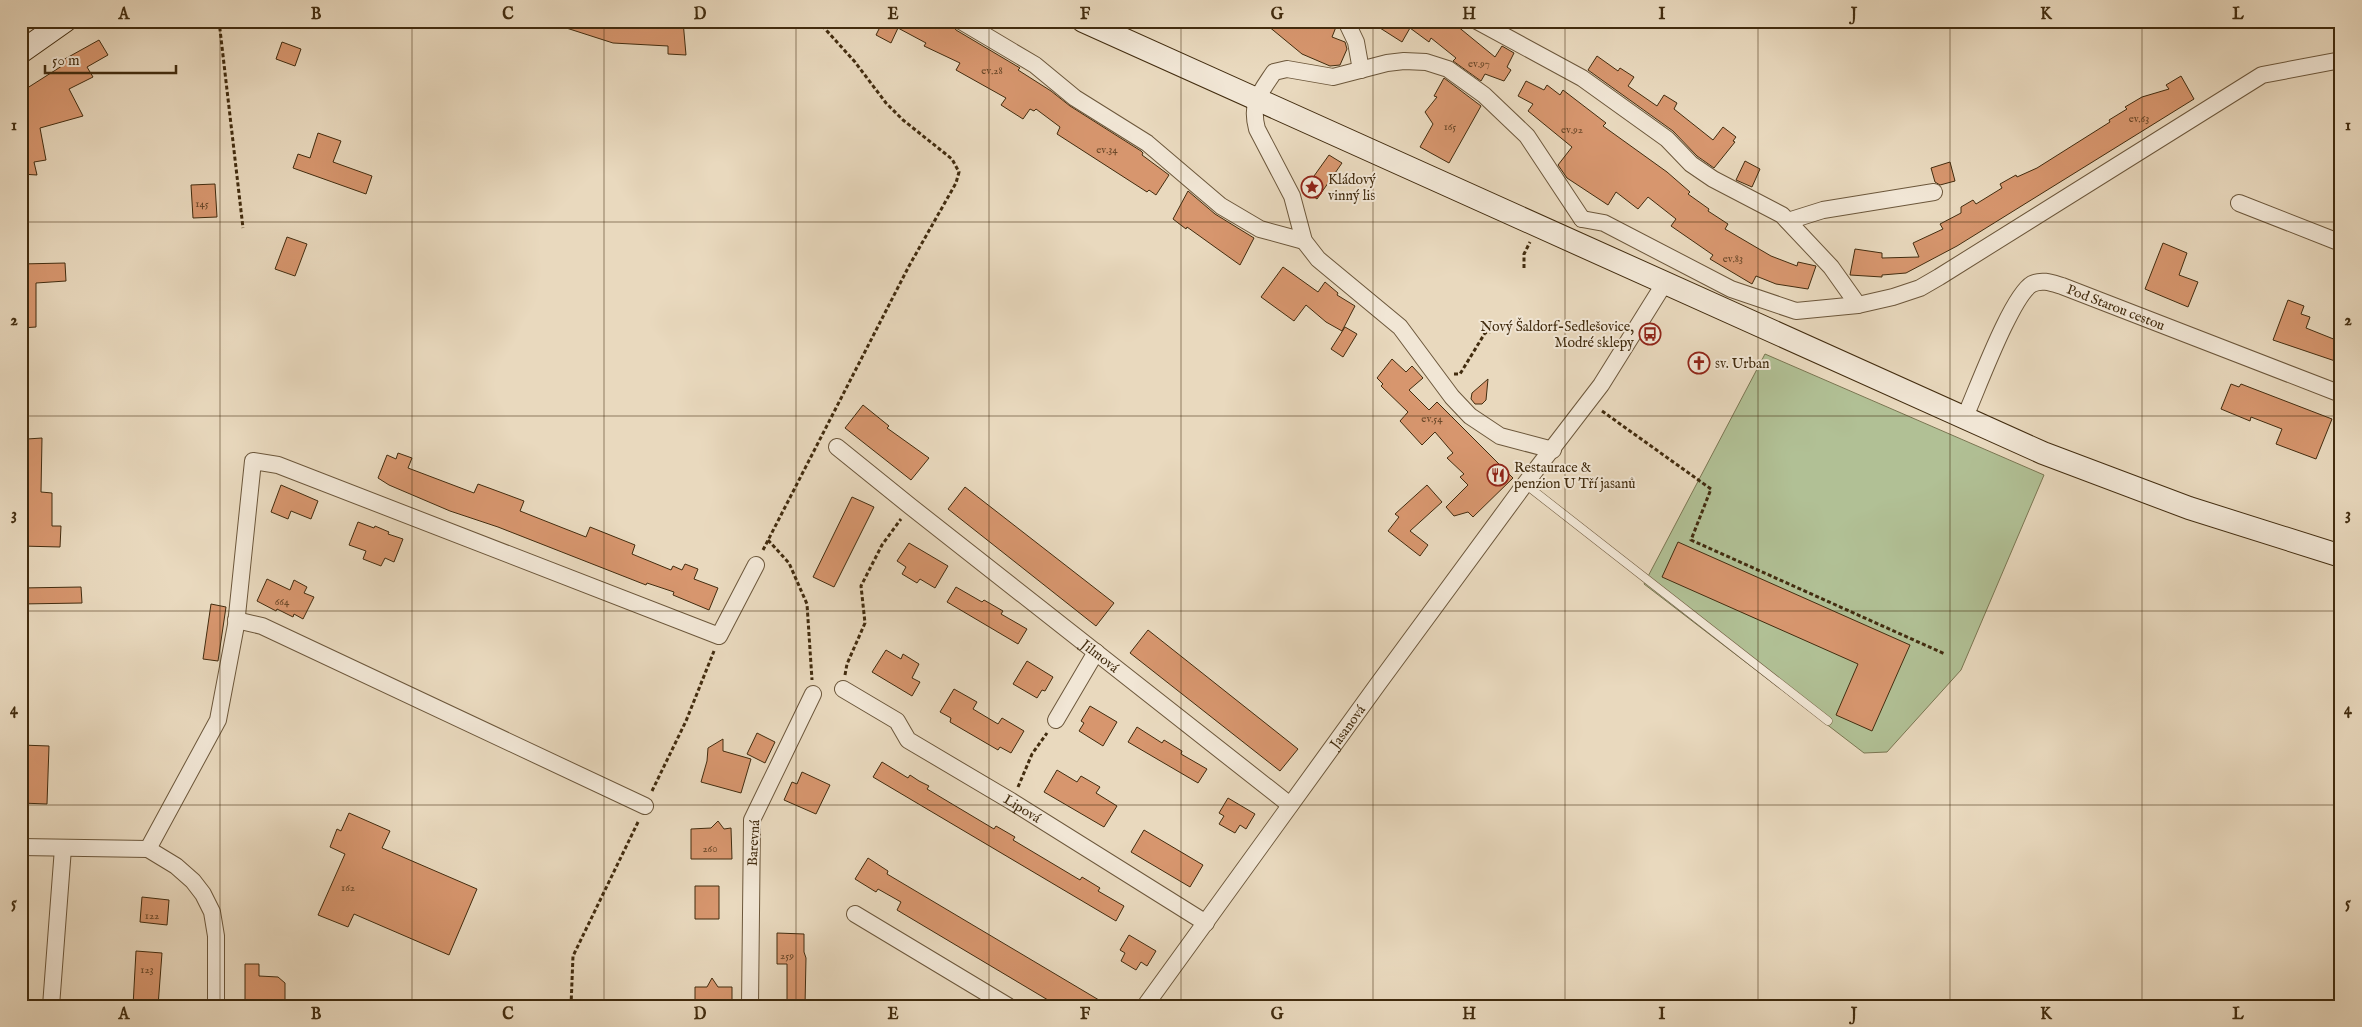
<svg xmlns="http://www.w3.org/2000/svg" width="2362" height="1027" font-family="'IM FELL English',serif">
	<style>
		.green { fill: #b1c095; stroke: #7a7652 }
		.building { fill: #d7966e; stroke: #422c0f }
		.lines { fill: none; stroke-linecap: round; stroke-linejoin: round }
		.service-casing { stroke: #6c573b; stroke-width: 9 }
		.minor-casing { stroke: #6c573b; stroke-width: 18 }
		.secondary-casing { stroke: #422c0f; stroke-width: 24 }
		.path { stroke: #422c0f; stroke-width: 3; stroke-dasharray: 4 2.5; stroke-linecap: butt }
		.service { stroke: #f1e6d5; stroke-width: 8 }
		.minor { stroke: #f1e6d5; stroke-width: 16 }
		.secondary { stroke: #f1e6d5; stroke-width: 22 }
		.grid { fill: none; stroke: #422c0f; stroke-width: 1; stroke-opacity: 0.55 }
		.labels { text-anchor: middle; stroke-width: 4; stroke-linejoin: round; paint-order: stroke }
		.number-label { font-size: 11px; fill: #674627 }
		.poi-label { font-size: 14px; fill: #422c0f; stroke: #f1e6d5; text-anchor: start }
		.street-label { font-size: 14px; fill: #422c0f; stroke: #f1e6d5 }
		.neatline { fill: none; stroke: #422c0f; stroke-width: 2 }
		.grid-label { font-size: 16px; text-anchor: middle; font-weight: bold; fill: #422c0f }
	</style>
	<rect width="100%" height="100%" fill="#e9d9be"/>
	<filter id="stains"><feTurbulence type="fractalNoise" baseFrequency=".004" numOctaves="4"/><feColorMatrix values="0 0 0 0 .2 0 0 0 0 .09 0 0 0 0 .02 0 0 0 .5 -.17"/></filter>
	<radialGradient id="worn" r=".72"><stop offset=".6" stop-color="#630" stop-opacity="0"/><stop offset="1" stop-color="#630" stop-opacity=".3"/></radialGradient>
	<!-- green -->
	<path class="green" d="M1765 354 2044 475 1961 670 1887 752 1864 753 1644 584Z"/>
	<!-- building -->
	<path class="building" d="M558 21H683L686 55 668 54V46L613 43 557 25Z
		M883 21 951 23 956 30 1020 68 1018 70 1051 91 1070 106 1141 151 1143 153 1142 155 1169 175 1156 195 1149 190 1147 192 1057 134 1060 127 1036 109 1034 111 1030 109 1023 119 1001 105 1006 98 956 70 960 63 924 46 926 43 898 28 891 43 876 35Z
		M1262 21H1324L1336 27 1332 37 1345 42 1347 49 1340 65 1330 66 1302 54Z
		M1369 21H1451L1495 57 1502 46 1514 53 1507 67 1511 70 1504 81 1485 74 1481 81 1453 61 1456 58 1431 38 1429 42 1410 28 1402 42Z
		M99 40 108 55 87 67 93 77 69 89 83 116 40 128 46 160 34 162 37 175 21 174V92L65 64 63 60Z
		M282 42 301 49 295 66 276 59Z
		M1597 56 1618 71 1620 68 1634 77 1628 86 1657 106 1664 95 1677 103 1674 109 1713 140 1723 127 1736 137 1733 141 1735 142 1714 168 1697 156 1673 131 1588 70Z
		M2181 76 2194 99 1957 246 1906 273 1882 275V277L1850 275 1855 249 1882 253V258L1919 257 1913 243 1943 229 1940 224 1961 213V207L1973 200 1976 204 2002 188 2000 184 2016 175 2017 177 2037 168 2110 122 2109 120 2127 109 2125 107 2142 97 2169 89 2166 85Z
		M1444 78 1481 106 1449 163 1420 147 1433 124 1425 112 1437 97 1434 96Z
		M1526 81 1544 90 1547 85 1560 95 1563 90 1606 123 1603 126 1667 172 1690 192 1688 194 1709 209 1708 211 1728 224 1725 229 1771 256 1797 266 1798 262 1816 266 1808 289 1776 284 1756 276 1752 284 1710 259 1713 255 1671 226 1676 219 1648 197 1638 209 1616 192 1608 205 1567 178 1558 165 1572 147 1528 111 1533 104 1518 96Z
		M318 133 341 141 333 162 372 176 366 194 293 168 298 154 310 158Z
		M1329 155 1342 163 1317 199 1304 190Z
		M1745 161 1760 169 1752 187 1736 180Z
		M1950 162 1955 181 1940 185 1935 182 1931 168Z
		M215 184 217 217 193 218 191 185Z
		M1188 191 1215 214 1254 238 1240 265 1187 227 1186 229 1173 219Z
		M287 237 307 244 295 276 275 269Z
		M2163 243 2187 253 2179 275 2198 282 2188 307 2145 289Z
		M65 263 66 281 36 283V327L21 328V264Z
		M1283 267 1318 292 1325 282 1338 293 1337 295 1355 306 1342 331 1326 322 1306 305 1294 321 1261 297Z
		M2288 300 2304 306 2301 314 2310 317 2306 328 2341 342V363L2273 340Z
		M1345 327 1357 334 1343 357 1331 349Z
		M1392 359 1406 372 1412 366 1423 378 1409 390 1429 410 1437 402 1513 478 1473 517 1468 512 1454 516 1446 507 1468 485 1460 477 1464 474 1447 458 1453 453 1435 432 1422 445 1400 421 1408 412 1381 386 1383 384 1377 378Z
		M1488 379 1486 400 1482 404H1475L1471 399 1472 393Z
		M2231 384 2239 387 2241 384 2332 419 2316 459 2276 444 2282 429 2251 417 2250 421 2221 409Z
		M863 405 889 426 887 428 929 458 911 480 845 428Z
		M42 438 41 492 52 493V526H61L60 547 21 546V526H28L27 439Z
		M398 453 412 458 408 468 474 493 478 484 489 488 524 501 520 511 563 528 586 537 590 527 635 545 632 554 671 570 673 566 682 570 685 564 698 569 694 579 718 588 709 610 673 595 674 592 647 583 646 585 498 527 450 511 389 485 378 478 387 455 396 459Z
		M281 485 318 501 311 519 291 511 288 519 271 512Z
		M1427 485 1442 502 1410 531 1428 545 1420 556 1388 531 1399 517 1395 514Z
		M965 487 1114 603 1096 626 948 509Z
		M852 497 874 507 834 587 813 577Z
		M358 522 374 528 375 526 389 532 388 534 403 539 394 562 385 558 381 566 363 559 366 551 349 545Z
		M1678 542 1910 645 1872 731 1836 715 1858 664 1662 577Z
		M909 543 948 566 935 588 920 579 917 583 902 574 906 567 897 561Z
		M267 579 290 590 294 580 307 587 304 593 314 597 303 619 294 614 293 617 277 609 276 611 257 601Z
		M81 587 82 603 21 604V588Z
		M956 587 982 602 984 600 1003 611 1001 614 1027 629 1018 644 947 602Z
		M211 604 226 607 218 661 203 659Z
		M1148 630 1298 749 1280 771 1130 653Z
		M886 650 901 659 903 654 919 664 912 678 920 682 912 696 872 672Z
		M1027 661 1053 677 1045 691 1042 690 1037 698 1013 684Z
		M954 689 977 702 973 709 998 724 1002 718 1024 731 1011 753 1000 747 998 750 950 722 951 718 940 712Z
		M1090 706 1117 722 1103 746 1079 731 1084 723 1081 721Z
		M1137 727 1162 743 1164 740 1182 751 1181 754 1207 769 1198 783 1128 742Z
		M757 733 775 742 765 763 747 754Z
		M723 739V751L751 759 741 793 701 782 707 761 708 748Z
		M21 745 49 746 47 804 21 803Z
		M882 762 908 778 910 775 919 781 929 786 927 789 994 829 996 826 1015 837 1013 840 1080 880 1082 877 1100 888 1098 891 1124 906 1116 921 873 777Z
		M1057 770 1077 782 1081 776 1100 787 1096 793 1117 806 1104 827 1044 792Z
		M802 772 830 785 816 814 784 800 792 782 797 784Z
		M1228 798 1255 814 1246 829 1240 825 1235 833 1219 824 1224 816 1219 813Z
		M349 813 390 831 382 848 477 889 449 955 354 914 348 927 318 915 345 854 330 847 337 829 341 831Z
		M718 821 724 829 731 828 732 859H691V829L711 828Z
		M1144 830 1203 865 1190 887 1131 852Z
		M868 858 888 871 887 874 1109 1006H1058L897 910 901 902 878 889 876 892 855 879Z
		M695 886H719V919H695Z
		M142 897 169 900 167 925 140 922Z
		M777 933 804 934V952L806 958 805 1006H787V964H777Z
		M1129 935 1156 951 1147 966 1141 962 1136 970 1121 961 1125 953 1120 950Z
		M136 951 162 953 158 1006H133Z
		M245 964H259V976L278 977 285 983V1003H266V1006H245Z
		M712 978 718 987H732V1006H695V987H707Z"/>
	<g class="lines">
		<!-- service casing -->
		<g class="service-casing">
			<path id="service" d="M1525 484 1828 721"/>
		</g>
		<!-- minor casing -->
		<g class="minor-casing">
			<g id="minor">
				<path d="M961 21 1035 65 1075 98 1147 143 1221 206 1260 229 1304 241"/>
				<path d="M1346 21 1356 42 1361 70"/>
				<path d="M1477 21 1582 78 1667 139 1691 164 1713 179 1782 215 1831 267 1858 305"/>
				<path d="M2239 203 2341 243"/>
				<path d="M1582 219 1604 223 1731 289 1796 311 1858 305 1893 297 1920 288 1939 277 2262 75 2341 60"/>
				<path d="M1788 221 1823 210 1934 192"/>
				<path id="s1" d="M1964 419C1976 393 2011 296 2032 284 2042 279 2052 283 2062 286L2341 394"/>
				<path id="s2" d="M837 447 910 506 1290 805"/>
				<path d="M1553 450 1500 436 1470 416 1452 397 1400 327 1318 259 1304 241 1292 196 1257 129C1250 103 1260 93 1274 72L1287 69 1333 77 1387 63 1404 61 1426 62 1448 69 1484 95 1527 136 1582 219"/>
				<path d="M236 620 262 626 645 806"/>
				<path id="s3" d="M843 689 897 721 908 740 1011 801 1206 923"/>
				<path d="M1056 720 1096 652"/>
				<path d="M21 847 148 849 176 866 193 881 203 894 212 912 216 936V1006"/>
				<path d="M148 849 218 720 236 625 253 461 278 465 719 636 756 565"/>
				<path d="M855 914 1008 1006"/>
				<path d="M51 1006 63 848"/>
				<path d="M750 1006 752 820 813 694"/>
				<path id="s4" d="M1145 1006 1378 684 1525 484 1601 385 1664 284"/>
			</g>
		</g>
		<!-- secondary casing -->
		<g class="secondary-casing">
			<path id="secondary" d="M1083 21 2043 453 2189 508 2341 556
				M21 52 65 21"/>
		</g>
		<!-- path -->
		<path class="path" d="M219 21 243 228
			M1524 268V254L1530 242
			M1454 374H1460L1485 333 1490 332
			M1602 411 1711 489 1691 540 1945 654
			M768 540 789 563 807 604 812 680
			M763 550 909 266 956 183 959 172 952 159 903 120 886 103 855 62 818 21
			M845 675 847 664 865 623 861 586 882 545 901 519
			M1018 787 1032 754 1047 733
			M652 791 686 721 714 651
			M571 1006 573 956 639 820"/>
		<!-- service -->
		<use href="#service" class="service"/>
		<!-- minor -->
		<use href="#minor" class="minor"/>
		<!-- secondary -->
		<use href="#secondary" class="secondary"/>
	</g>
	<!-- grid -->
	<path class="grid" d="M220 21V1006M412 21V1006M604 21V1006M796 21V1006M989 21V1006M1181 21V1006M1373 21V1006M1565 21V1006M1758 21V1006M1950 21V1006M2142 21V1006M21 222H2341M21 416H2341M21 611H2341M21 805H2341"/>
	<!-- icons -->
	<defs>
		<g id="sight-ring" transform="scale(1.125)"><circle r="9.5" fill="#f1e6d5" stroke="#8f2418" stroke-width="1.5"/><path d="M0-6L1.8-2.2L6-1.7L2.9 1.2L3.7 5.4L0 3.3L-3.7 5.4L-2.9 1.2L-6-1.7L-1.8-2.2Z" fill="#8f2418"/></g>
		<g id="bus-ring" transform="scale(1.125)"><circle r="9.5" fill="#f1e6d5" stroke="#8f2418" stroke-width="1.5"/><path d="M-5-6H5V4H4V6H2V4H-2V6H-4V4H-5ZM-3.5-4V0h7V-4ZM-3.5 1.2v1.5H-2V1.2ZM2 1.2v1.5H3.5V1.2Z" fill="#8f2418"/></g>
		<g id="church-ring" transform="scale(1.125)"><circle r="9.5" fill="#f1e6d5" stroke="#8f2418" stroke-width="1.5"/><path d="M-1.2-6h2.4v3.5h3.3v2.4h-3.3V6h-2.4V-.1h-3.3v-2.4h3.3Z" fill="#8f2418"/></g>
		<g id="restaurant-ring" transform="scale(1.125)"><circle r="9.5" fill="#f1e6d5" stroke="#8f2418" stroke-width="1.5"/><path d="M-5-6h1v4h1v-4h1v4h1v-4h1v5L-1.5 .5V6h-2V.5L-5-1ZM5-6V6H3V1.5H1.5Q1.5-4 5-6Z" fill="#8f2418"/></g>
	</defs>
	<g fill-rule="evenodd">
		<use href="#sight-ring" x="1312" y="187"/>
		<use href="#bus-ring" x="1650" y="334"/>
		<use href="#church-ring" x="1699" y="363"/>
		<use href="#restaurant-ring" x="1498" y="475"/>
	</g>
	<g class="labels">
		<!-- number labels -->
		<g class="number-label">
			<text x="1479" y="67">ev.97</text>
			<text x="992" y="74">ev.28</text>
			<text x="2139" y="122">ev.63</text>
			<text x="1450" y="130">165</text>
			<text x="1572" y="133">ev.92</text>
			<text x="1107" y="153">ev.34</text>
			<text x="202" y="207">145</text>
			<text x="1733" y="262">ev.83</text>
			<text x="1432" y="422">ev.54</text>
			<text x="282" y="605">664</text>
			<text x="710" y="852">260</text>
			<text x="348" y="891">162</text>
			<text x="152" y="919">122</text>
			<text x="787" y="959">259</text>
			<text x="147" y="973">123</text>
		</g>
		<!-- poi labels -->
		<g class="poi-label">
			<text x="1328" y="184">Kládový<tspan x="1328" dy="16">vinný lis</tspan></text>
			<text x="1634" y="331" text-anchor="end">Nový Šaldorf-Sedlešovice,<tspan x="1634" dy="16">Modré sklepy</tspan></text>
			<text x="1715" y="368">sv. Urban</text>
			<text x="1514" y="472">Restaurace &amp;<tspan x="1514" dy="16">penzion U Tří jasanů</tspan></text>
		</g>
		<!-- street labels -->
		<g class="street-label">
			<text dy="5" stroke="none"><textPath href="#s1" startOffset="241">Pod Starou cestou</textPath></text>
			<text dy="5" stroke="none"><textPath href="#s2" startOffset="336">Jilmová</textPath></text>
			<text dy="5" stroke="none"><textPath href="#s4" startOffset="345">Jasanová</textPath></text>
			<text dy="5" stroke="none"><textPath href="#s3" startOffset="218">Lipová</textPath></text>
			<text transform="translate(753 843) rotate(-87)" y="5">Barevná</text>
		</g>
	</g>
	<!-- margin -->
	<rect width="2362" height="1027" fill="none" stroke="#e9d9be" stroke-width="55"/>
	<!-- scale -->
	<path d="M45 65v8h131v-8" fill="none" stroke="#422c0f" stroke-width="2.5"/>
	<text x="52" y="65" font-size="15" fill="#422c0f" stroke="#f1e6d5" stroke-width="4" paint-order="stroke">50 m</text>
	<rect x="28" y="28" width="2306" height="972" class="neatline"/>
	<g class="grid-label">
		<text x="124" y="19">A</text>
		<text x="316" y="19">B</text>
		<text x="508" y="19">C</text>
		<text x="700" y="19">D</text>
		<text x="893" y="19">E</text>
		<text x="1085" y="19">F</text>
		<text x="1277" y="19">G</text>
		<text x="1469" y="19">H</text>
		<text x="1662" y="19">I</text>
		<text x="1854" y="19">J</text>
		<text x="2046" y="19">K</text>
		<text x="2238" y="19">L</text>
		<text x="14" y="130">1</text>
		<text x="2348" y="130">1</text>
		<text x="14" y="325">2</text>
		<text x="2348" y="325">2</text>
		<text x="14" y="519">3</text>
		<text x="2348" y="519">3</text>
		<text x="14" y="714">4</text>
		<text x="2348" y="714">4</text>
		<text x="14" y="908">5</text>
		<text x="2348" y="908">5</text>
		<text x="124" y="1019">A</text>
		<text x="316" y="1019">B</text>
		<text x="508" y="1019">C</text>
		<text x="700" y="1019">D</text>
		<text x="893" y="1019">E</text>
		<text x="1085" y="1019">F</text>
		<text x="1277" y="1019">G</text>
		<text x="1469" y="1019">H</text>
		<text x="1662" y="1019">I</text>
		<text x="1854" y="1019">J</text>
		<text x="2046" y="1019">K</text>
		<text x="2238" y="1019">L</text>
	</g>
	<rect width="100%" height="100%" filter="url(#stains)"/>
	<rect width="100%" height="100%" fill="url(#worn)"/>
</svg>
